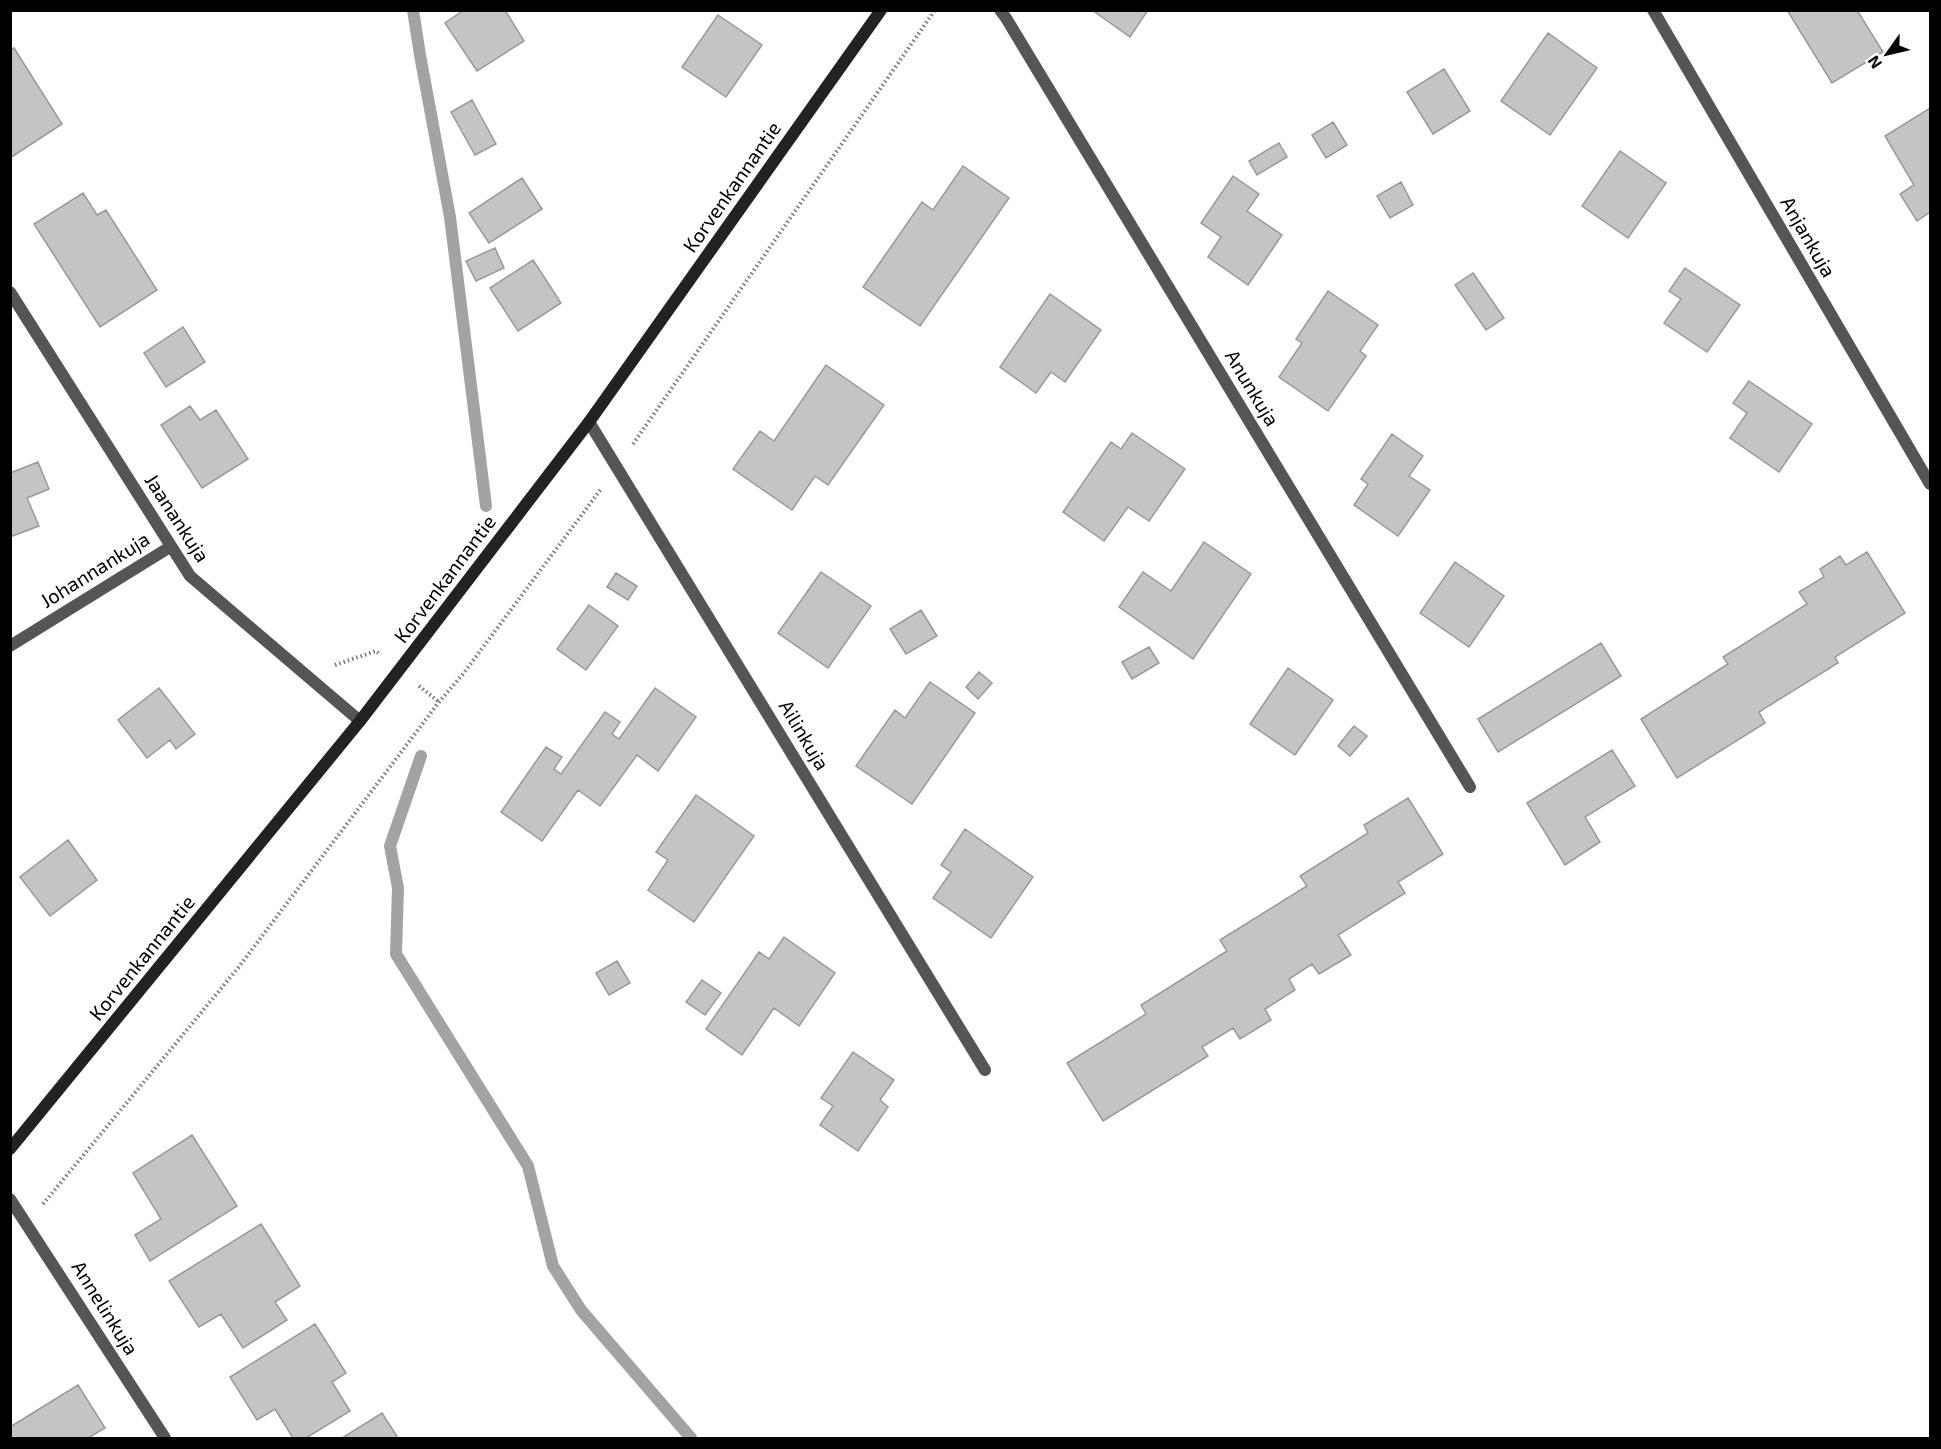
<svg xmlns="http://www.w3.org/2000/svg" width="1941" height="1449" font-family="'Exo 2',sans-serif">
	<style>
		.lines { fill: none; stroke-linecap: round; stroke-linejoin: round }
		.stream { stroke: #a3a3a3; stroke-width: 12 }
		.building { fill: #c4c4c4; stroke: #999; stroke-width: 1.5 }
		.path { stroke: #777; stroke-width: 4; stroke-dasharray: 1.5 3; stroke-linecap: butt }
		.minor { stroke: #555; stroke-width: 12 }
		.secondary { stroke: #222; stroke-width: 12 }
		.labels { text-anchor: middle; stroke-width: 4.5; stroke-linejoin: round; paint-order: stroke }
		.street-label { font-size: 20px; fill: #000; stroke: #fff }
	</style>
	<rect width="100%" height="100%" fill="#fff"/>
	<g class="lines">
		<!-- stream -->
		<path class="stream" d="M413 10 420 55 450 217 486 506
			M421 756 390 846 398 888 396 954 528 1166 553 1266 581 1310 691 1438"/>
	</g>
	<!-- building -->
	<path class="building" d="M464 10H505L524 41 477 71 445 23Z
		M1092 10H1148L1130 37Z
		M1787 10H1857L1883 52 1832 83Z
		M718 15 762 45 726 97 682 67Z
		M1548 33 1597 68 1550 135 1501 101Z
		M14 48 62 124 10 158V50Z
		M1444 69 1470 111 1433 134 1407 92Z
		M472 100 496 144 475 155 451 112Z
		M1930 108V212L1917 221 1900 194 1914 185 1885 136Z
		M1333 122 1347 145 1326 158 1312 135Z
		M1279 143 1287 157 1257 175 1249 161Z
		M1620 151 1666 183 1628 238 1582 206Z
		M963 166 1009 198 920 326 863 287 922 202 933 210Z
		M1233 176 1259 194 1247 211 1282 235 1248 285 1208 257 1221 237 1201 223Z
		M522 178 542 209 489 243 469 213Z
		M1401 182 1413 205 1390 218 1377 196Z
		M83 193 97 215 106 210 157 290 100 327 34 224Z
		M495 248 504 268 476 281 466 261Z
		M533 260 561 303 518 331 490 288Z
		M1685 268 1740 305 1707 352 1664 323 1681 299 1669 291Z
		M1473 273 1504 318 1486 330 1455 285Z
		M1328 291 1378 325 1360 351 1366 356 1328 411 1279 377 1302 343 1296 339Z
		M1050 294 1101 330 1065 382 1051 372 1036 393 1000 367Z
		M183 327 205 362 166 387 144 353Z
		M826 365 884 405 828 485 815 476 792 510 733 469 760 431 774 441Z
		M1749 381 1812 424 1779 472 1730 438 1747 413 1733 403Z
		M190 406 200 420 216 410 248 459 202 488 161 425Z
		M1132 433 1185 469 1149 521 1128 507 1104 541 1063 512 1111 442 1121 449Z
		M1392 434 1423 456 1409 476 1430 490 1398 536 1354 505 1368 484 1361 479Z
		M38 462 49 489 27 498 39 526 10 537V473Z
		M1204 542 1251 574 1193 659 1119 607 1143 572 1171 591Z
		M1867 552 1905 613 1835 657 1838 663 1759 712 1765 723 1677 778 1641 719 1728 664 1723 657 1807 604 1799 592 1824 577 1820 569 1840 556 1846 565Z
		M1455 562 1504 596 1469 647 1420 613Z
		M821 572 871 606 828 668 778 633Z
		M616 573 637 586 628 600 607 587Z
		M589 605 618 626 586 670 557 649Z
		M921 610 937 636 906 654 890 629Z
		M1601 643 1621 676 1498 752 1478 719Z
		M1149 647 1159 663 1132 679 1122 662Z
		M1288 668 1333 700 1295 755 1250 724Z
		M979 672 992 683 978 699 966 687Z
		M930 682 975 713 912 804 856 766 895 710 905 718Z
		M159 688 195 734 176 749 170 740 147 758 118 720Z
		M655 688 696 717 658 771 637 755 600 806 578 790 542 841 501 812 546 747 562 757 554 769 561 774 605 712 620 722 612 734 619 739Z
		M1354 726 1367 736 1350 756 1338 746Z
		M1612 750 1635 786 1585 817 1600 842 1565 865 1527 803Z
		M696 795 754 836 694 922 648 890 668 860 656 852Z
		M1408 798 1443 854 1398 882 1405 893 1338 935 1351 955 1319 974 1312 964 1289 979 1295 990 1265 1009 1271 1020 1240 1039 1233 1028 1202 1047 1208 1056 1103 1121 1067 1063 1146 1014 1141 1005 1227 951 1220 940 1307 886 1300 876 1368 833 1364 825Z
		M965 829 1033 877 991 938 933 898 951 872 941 865Z
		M68 840 97 880 50 916 20 877Z
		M784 937 835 973 799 1026 774 1008 742 1055 706 1029 759 952 769 959Z
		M617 961 630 983 609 995 596 973Z
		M702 980 721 993 705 1015 686 1002Z
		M853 1052 894 1080 880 1100 888 1107 858 1151 820 1125 833 1106 821 1098Z
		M192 1135 237 1206 150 1261 135 1235 161 1219 133 1173Z
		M261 1224 300 1286 275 1302 287 1320 243 1348 221 1314 199 1327 169 1281Z
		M315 1324 346 1373 332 1382 350 1411 306 1438H293L275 1409 257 1420 230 1377Z
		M78 1385 105 1428 88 1438H10V1427Z
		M382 1413 398 1438H342Z"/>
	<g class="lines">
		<!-- path -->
		<path class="path" d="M633 444 935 10
			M335 665 376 651 381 655
			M419 686 439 702
			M43 1204 238 968 439 702 463 674 601 489"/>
		<!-- minor -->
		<path class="minor" d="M1000 10 1006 18 1470 787
			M1653 10 1930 484
			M10 292 190 576 360 721
			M589 422 985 1070
			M10 646 170 547
			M10 1199 165 1438"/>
		<!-- secondary -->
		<path class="secondary" d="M10 1149 360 721 589 422 881 10"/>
	</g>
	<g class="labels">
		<!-- street labels -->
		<g class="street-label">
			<text transform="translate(732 187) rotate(-55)" y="7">Korvenkannantie</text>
			<text transform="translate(1808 237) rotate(60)" y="7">Anjankuja</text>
			<text transform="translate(1252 388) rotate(59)" y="7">Anunkuja</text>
			<text transform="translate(177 518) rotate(57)" y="7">Jaanankuja</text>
			<text transform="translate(95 570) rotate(-32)" y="7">Johannankuja</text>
			<text transform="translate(445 579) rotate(-53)" y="7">Korvenkannantie</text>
			<text transform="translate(804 735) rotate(59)" y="7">Ailinkuja</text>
			<text transform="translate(142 958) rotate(-51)" y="7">Korvenkannantie</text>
			<text transform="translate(105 1308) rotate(58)" y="7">Annelinkuja</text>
		</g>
	</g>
	<!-- border -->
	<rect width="1941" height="1449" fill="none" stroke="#000000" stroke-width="24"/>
	<!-- north arrow -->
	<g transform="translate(1887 54) rotate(236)" stroke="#ffffff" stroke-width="4.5" paint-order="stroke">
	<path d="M0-4.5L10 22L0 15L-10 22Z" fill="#000000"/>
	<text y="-9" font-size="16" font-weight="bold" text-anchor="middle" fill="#000000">N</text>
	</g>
</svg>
